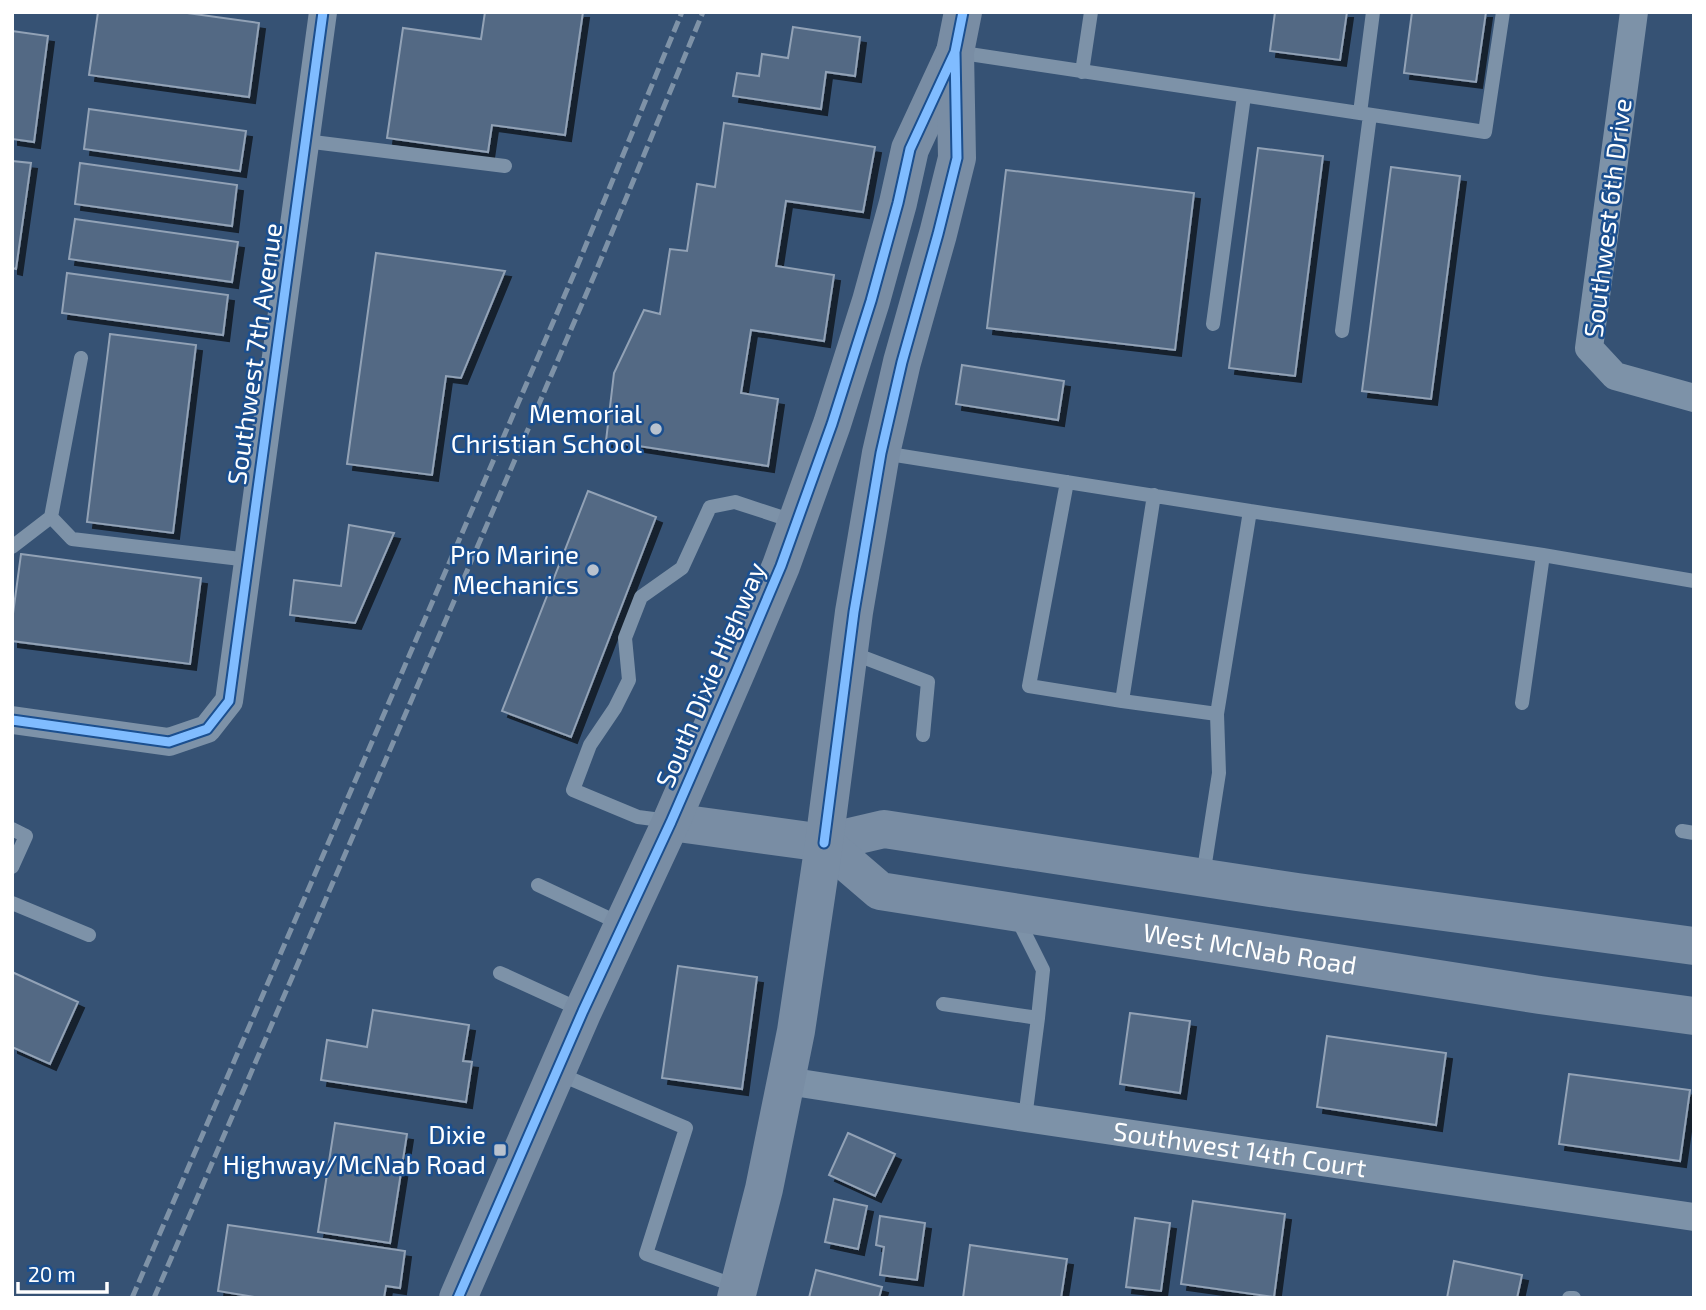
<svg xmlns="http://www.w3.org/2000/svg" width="1706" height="1310" font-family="'Exo 2',sans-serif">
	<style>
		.building { fill: #526984; stroke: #92a2b6; stroke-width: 2; filter: url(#shadow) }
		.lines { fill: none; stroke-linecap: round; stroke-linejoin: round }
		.lane { stroke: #7d92a8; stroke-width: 14 }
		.street { stroke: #7d92a8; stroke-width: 28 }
		.secondary { stroke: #798da4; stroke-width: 38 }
		.rail { stroke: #7e92a7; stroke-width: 5; stroke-dasharray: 12 5; stroke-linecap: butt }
		.cycleway-casing { stroke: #1b4f8f; stroke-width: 13 }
		.cycleway { stroke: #80bcff; stroke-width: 9 }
		.poi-dot { fill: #b9c2ce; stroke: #1b4f8f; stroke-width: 2.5 }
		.labels { text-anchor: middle; stroke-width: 5; stroke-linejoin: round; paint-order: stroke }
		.street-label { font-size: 26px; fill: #fff; stroke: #1b4f8f }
		.poi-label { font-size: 26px; fill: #fff; stroke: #1b4f8f; text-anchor: end }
	</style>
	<defs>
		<filter id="shadow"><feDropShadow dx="6" dy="6" stdDeviation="0" flood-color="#0009"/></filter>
	</defs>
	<rect width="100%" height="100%" fill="#365274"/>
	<!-- building -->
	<path class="building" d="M98 12H180L259 23 249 97 89 75Z
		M485 12H583L565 135 492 125 488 152 387 138 403 28 481 39Z
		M1275 12H1347L1340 60 1270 51Z
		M1412 12H1486L1476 82 1404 73Z
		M793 27 860 37 855 76 826 72 821 109 733 96 737 73 759 76 762 54 788 58Z
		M12 31 48 36 34 142 12 139Z
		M89 109 246 131 240 171 84 149Z
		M724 123 875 147 863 212 786 201 776 266 834 275 824 341 751 330 741 393 778 399 768 466 606 441 614 373 644 310 660 314 670 249 687 251 697 184 715 187Z
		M1258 148 1323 156 1295 376 1229 368Z
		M12 161 31 163 16 269 12 268Z
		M80 163 237 185 232 226 75 204Z
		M1391 167 1460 176 1431 399 1362 391Z
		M1006 170 1194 193 1175 350 987 328Z
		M75 219 238 242 232 282 69 259Z
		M376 253 505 271 461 378 446 376 432 475 347 464Z
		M67 273 228 295 223 335 62 313Z
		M110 334 196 345 173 533 87 522Z
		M962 365 1064 381 1058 420 956 404Z
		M588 491 656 517 571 737 502 711Z
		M349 525 394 533 355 623 290 615 294 580 341 586Z
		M21 554 201 578 190 664 12 641V621Z
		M678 966 757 977 742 1089 662 1078Z
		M12 972 78 1002 50 1064 12 1047Z
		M373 1010 469 1025 463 1061 472 1062 466 1102 321 1080 327 1040 367 1047Z
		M1130 1013 1190 1021 1180 1093 1120 1084Z
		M1327 1036 1446 1053 1436 1125 1317 1107Z
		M1569 1074 1690 1090 1680 1161 1559 1144Z
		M335 1123 407 1134 390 1243 318 1232Z
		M848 1133 895 1154 875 1196 829 1175Z
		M834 1199 867 1206 858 1249 825 1242Z
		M1193 1201 1285 1214 1274 1297 1181 1284Z
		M880 1216 925 1223 917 1280 880 1275 884 1247 876 1245Z
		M1135 1218 1170 1223 1161 1291 1126 1287Z
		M228 1225 405 1251 400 1288 386 1286 384 1298H261L218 1291Z
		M970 1245 1067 1259 1061 1298H963Z
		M1454 1261 1522 1275 1517 1298H1447Z
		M816 1270 882 1287 879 1298H809Z"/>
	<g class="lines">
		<!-- lane -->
		<path class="lane" d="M956 52 1485 132 1503 12
			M1082 72 1091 12
			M1360 113 1373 12
			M305 141 505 166
			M1213 324 1244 96
			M1342 331 1370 115
			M883 453 1250 511 1543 555 1694 581
			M1067 482 1029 686 1122 701 1217 714
			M51 517 72 539 249 560
			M12 547 51 517 81 358
			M852 653 928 682 923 735
			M1122 701 1154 495
			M1522 703 1543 555
			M669 821 638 817 573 790 590 745 615 708 629 680 625 638 641 597 682 568 710 507 735 502 796 522
			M12 829 26 836 12 867
			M1682 831 1694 833
			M1203 876 1219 773 1217 714 1250 511
			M538 885 621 924
			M12 903 89 935
			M1016 916 1043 970 1038 1018
			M500 973 581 1010
			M943 1004 1038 1018 1025 1118
			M557 1073 686 1128 646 1254 739 1287
			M1569 1298H1574"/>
		<!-- street -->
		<g class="street">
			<path d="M1634 12 1589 348 1615 376 1694 398"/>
			<path d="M12 720 169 742 207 729 229 701 323 12"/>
			<path id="s1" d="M787 1081 1025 1118 1694 1217"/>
		</g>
		<!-- secondary -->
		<g class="secondary">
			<path d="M671 822 824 843 884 829 1297 892 1694 946"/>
			<path id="s2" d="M824 843 880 891 1540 995 1694 1016"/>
			<path d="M458 1298 583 1011 671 822 737 670 781 566 832 424 871 301 898 203 910 149 955 52"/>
			<path d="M736 1298 764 1189 796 1031 824 843 854 612 881 453 902 362 938 234 957 158 955 52 963 12"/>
		</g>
		<!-- rail -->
		<path class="rail" d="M132 1298 576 269 682 12
			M154 1298 594 276 703 12"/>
		<!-- cycleway casing -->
		<g class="cycleway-casing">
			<path id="cycleway" d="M12 720 169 742 207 729 229 701 323 12
				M824 843 854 612 881 453 902 362 938 234 957 158 955 52 963 12
				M458 1298 583 1011 671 822 737 670 781 566 832 424 871 301 898 203 910 149 955 52"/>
		</g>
		<!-- cycleway -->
		<use href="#cycleway" class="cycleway"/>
	</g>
	<!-- markers -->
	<g class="poi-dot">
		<circle cx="656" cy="429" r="7"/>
		<circle cx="593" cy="570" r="7"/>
		<rect x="493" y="1143" width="14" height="14" rx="3.5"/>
	</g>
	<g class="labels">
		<!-- street labels -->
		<g class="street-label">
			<text transform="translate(1608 218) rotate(-83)" y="9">Southwest 6th Drive</text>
			<text transform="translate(255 354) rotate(-82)" y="9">Southwest 7th Avenue</text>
			<text transform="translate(711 675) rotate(-67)" y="9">South Dixie Highway</text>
			<text dy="9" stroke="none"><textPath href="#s2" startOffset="448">West McNab Road</textPath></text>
			<text dy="9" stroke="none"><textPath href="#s1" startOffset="458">Southwest 14th Court</textPath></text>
		</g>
		<!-- poi labels -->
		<g class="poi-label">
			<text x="642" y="423">Memorial<tspan x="642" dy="30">Christian School</tspan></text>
			<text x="579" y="564">Pro Marine<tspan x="579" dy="30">Mechanics</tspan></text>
			<text x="486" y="1144">Dixie<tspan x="486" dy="30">Highway/McNab Road</tspan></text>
		</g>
	</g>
	<!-- border -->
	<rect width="1706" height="1310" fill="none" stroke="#ffffff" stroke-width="28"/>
	<!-- scale -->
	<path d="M18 1282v10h89v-10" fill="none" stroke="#ffffff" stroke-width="3.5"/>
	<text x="28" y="1282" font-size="21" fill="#ffffff" stroke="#1b4f8f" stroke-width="5" paint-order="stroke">20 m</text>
</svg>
